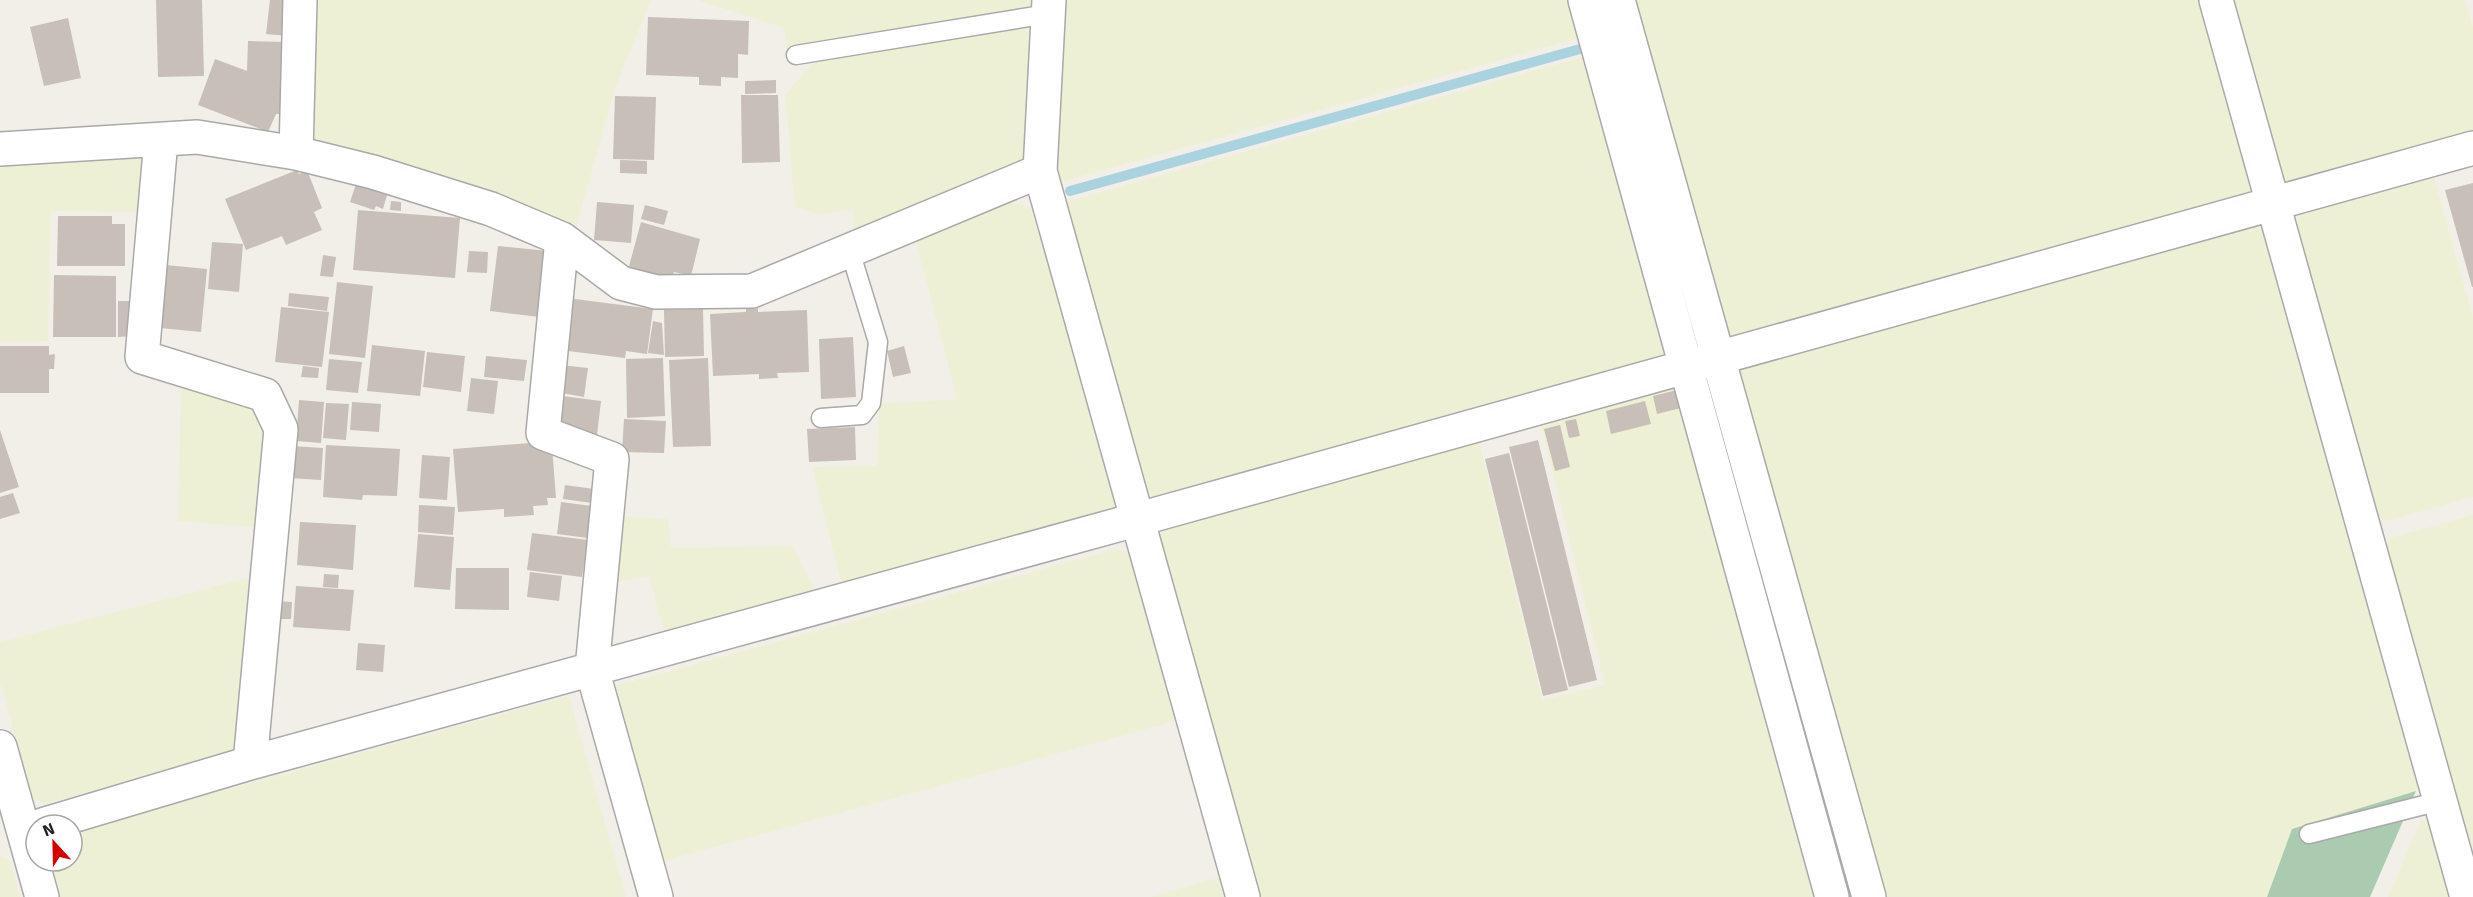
<svg xmlns="http://www.w3.org/2000/svg" width="2473" height="897" font-family="Signika,sans-serif">
	<style>
		.farmland { fill: #eef0d5 }
		.cemetery { fill: #aacbaf }
		.lines { fill: none; stroke-linecap: round; stroke-linejoin: round }
		.stream { stroke: #aad3df; stroke-width: 10 }
		.building { fill: #c7bfb8 }
		.service-casing { stroke: #a9a9a9; stroke-width: 21 }
		.minor-casing { stroke: #a9a9a9; stroke-width: 36 }
		.service { stroke: #fff; stroke-width: 18 }
		.minor { stroke: #fff; stroke-width: 33 }
	</style>
	<rect width="100%" height="100%" fill="#f2efe9"/>
	<!-- farmland -->
	<path class="farmland" d="M309 0H651L615 88 576 228 501 201 305 141Z
		M697 0H1039L1038 8 787 48 784 28Z
		M1064 0H1576L1586 36 1060 182 1053 163Z
		M1627 0H2204L2256 189 2252 199 1733 343 1722 337Z
		M2230 0H2465L2473 28V136L2289 187 2279 180Z
		M1017 27 1032 33 1026 158 1017 171 855 239 852 209 820 214 795 207 785 95 813 62Z
		M1590 55 1668 342 1662 358 1156 498 1142 491 1062 203Z
		M143 148 146 212 51 211 48 341 0 342V156Z
		M2434 178 2473 318V497L2386 521 2372 515 2294 227 2301 215Z
		M1011 202 1030 207 1121 500 1114 513 842 585 812 467 877 466 879 404 957 399 916 241Z
		M2258 227 2270 235 2426 789 2292 829 2267 897H1877L1732 380 1739 369Z
		M181 384 258 405 270 428 263 528 178 521Z
		M1679 386 1822 897H1252L1153 541 1160 530 1479 442 1542 700 1605 685 1541 425Z
		M2473 515V847L2464 842 2383 549 2390 538Z
		M615 516 668 519 671 548 793 546 816 594 665 636 649 576 609 584Z
		M1117 549 1130 552 1176 721 660 862 612 687Z
		M259 575 237 752 45 804 32 797 0 681V642Z
		M569 696 626 897H60L49 861H72V832Z
		M2421 820 2435 822 2455 897H2388Z
		M0 855 10 861 20 897H0Z
		M1225 876 1230 897H1150Z"/>
	<!-- cemetery -->
	<path class="cemetery" d="M2416 791 2370 897H2267L2292 829Z"/>
	<g class="lines">
		<!-- stream -->
		<path class="stream" d="M1070 191 1580 49
			M1785 663 1850 897"/>
	</g>
	<!-- building -->
	<path class="building" d="M156 0H202L204 76 158 77Z
		M270 0H291L288 36 266 34Z
		M648 17 749 21 748 55 738 54V78L721 77V86L699 85V77L646 75Z
		M68 18 81 78 44 86 30 27Z
		M248 41 288 42 286 114H276L268 132 198 105 215 59 247 71Z
		M776 80V93L745 94V81Z
		M741 95H778L780 162 742 163Z
		M615 96 656 97 654 160 613 159Z
		M620 160 647 161V174L620 173Z
		M297 170 299 174 307 170 322 208 314 212 322 230 286 245 282 236 246 250 225 199Z
		M357 181 381 189 380 193 387 195 383 209 376 206 374 210 350 202Z
		M2473 183V287H2472L2445 190Z
		M391 201 401 202V211L390 210Z
		M597 202 634 205 631 243 594 240Z
		M645 205 668 211 664 225 641 219Z
		M358 210 460 218 455 278 353 270Z
		M58 216H112V224H125V266H57Z
		M641 222 700 239 691 276 674 272 671 282 628 270Z
		M212 242 243 244 239 292 208 289Z
		M498 246 548 251 540 317 490 311Z
		M469 251 488 252 487 273 467 272Z
		M323 255 336 257 333 277 320 276Z
		M166 265 207 269 201 332 160 328Z
		M54 275 116 276V337H53Z
		M337 282 373 286 365 358 329 354Z
		M289 293 329 297 327 311 288 306Z
		M567 298 653 309 647 354 626 351 625 358 560 350Z
		M118 301H133V336L118 337Z
		M281 307 329 312 322 367 275 362Z
		M746 307H758V312L807 310 809 372 777 373 778 378 759 379V374L713 376 710 314 746 312Z
		M703 309 704 356 665 357 664 310Z
		M653 321 662 323 664 355 648 353Z
		M853 337 856 397 821 399 819 339Z
		M372 345 425 351 420 396 367 391Z
		M0 346H49V355L55 354 54 369H49V393H0Z
		M904 346 911 373 893 377 887 351Z
		M427 352 465 356 461 392 423 387Z
		M486 356 527 360 524 381 484 377Z
		M663 358 665 416 627 418 626 359Z
		M708 358 711 446 673 447 669 360Z
		M329 359 362 362 358 393 326 390Z
		M560 365 588 368 584 397 556 392Z
		M303 366 319 368 318 378 301 377Z
		M471 378 498 381 494 414 467 411Z
		M1677 390 1681 408 1657 414 1653 396Z
		M555 395 601 401 597 435 550 428Z
		M299 400 324 402 321 443 296 441Z
		M1645 401 1651 424 1611 434 1606 411Z
		M352 402 381 404 379 432 350 430Z
		M326 403 349 404 346 440 323 438Z
		M624 419 666 421 664 453 622 452Z
		M1576 419 1580 436 1569 438 1565 421Z
		M1560 425 1570 467 1555 471 1544 429Z
		M855 427 856 460 809 462 807 429Z
		M0 430 19 487 0 493Z
		M1538 440 1597 680 1569 687 1509 447Z
		M543 442 552 447 556 498H547L548 505 533 506 534 515 504 517V509L458 512 453 449Z
		M326 445 400 449 397 496 363 495 362 500 323 497Z
		M292 446 323 448 321 480 289 478Z
		M1509 453 1568 690 1543 696 1485 459Z
		M422 455 450 457 447 500 419 498Z
		M565 485 594 489 592 503 563 499Z
		M13 493 20 513 0 519V497Z
		M561 502 592 506 588 538 557 534Z
		M419 505 455 507 453 535 418 532Z
		M300 522 356 525 353 570 297 565Z
		M532 533 588 540 582 577 527 570Z
		M418 534 454 537 450 590 414 587Z
		M456 568H509V610L455 609Z
		M530 572 562 576 559 601 527 597Z
		M324 574 339 575 338 588 323 587Z
		M296 586 354 590 350 631 293 627Z
		M276 601 292 602 291 619H275Z
		M358 643 385 645 383 672 356 670Z"/>
	<g class="lines">
		<!-- service casing -->
		<g class="service-casing">
			<path id="service" d="M796 55 1048 14
				M821 418 862 415 871 403 878 342 850 251
				M2309 834 2440 801"/>
		</g>
		<!-- minor casing -->
		<g class="minor-casing">
			<path id="minor" d="M1049 0 1040 171 1243 897
				M1585 0 1832 897
				M1618 0 1869 897
				M2216 0 2467 897
				M161 140 142 357 265 395 281 429 250 763
				M0 149 197 137 296 153 373 172 491 209 562 239 621 283 656 292 752 291 1040 171
				M296 153 300 0
				M562 239 543 433 612 459 592 669 656 897
				M0 747 42 897
				M42 825 250 763 1139 519 2473 148"/>
		</g>
		<!-- service -->
		<use href="#service" class="service"/>
		<!-- minor -->
		<use href="#minor" class="minor"/>
	</g>
	<!-- north arrow -->
	<g transform="translate(54 843) rotate(338)"><circle r="28" fill="#ffffff" stroke="#a7a7a7" stroke-width="1.5"/>
	<path d="M0-4.5L10 22L0 15L-10 22Z" fill="#d40000"/>
	<text y="-9" font-size="16" font-weight="bold" text-anchor="middle" fill="#222222">N</text>
	</g>
</svg>
